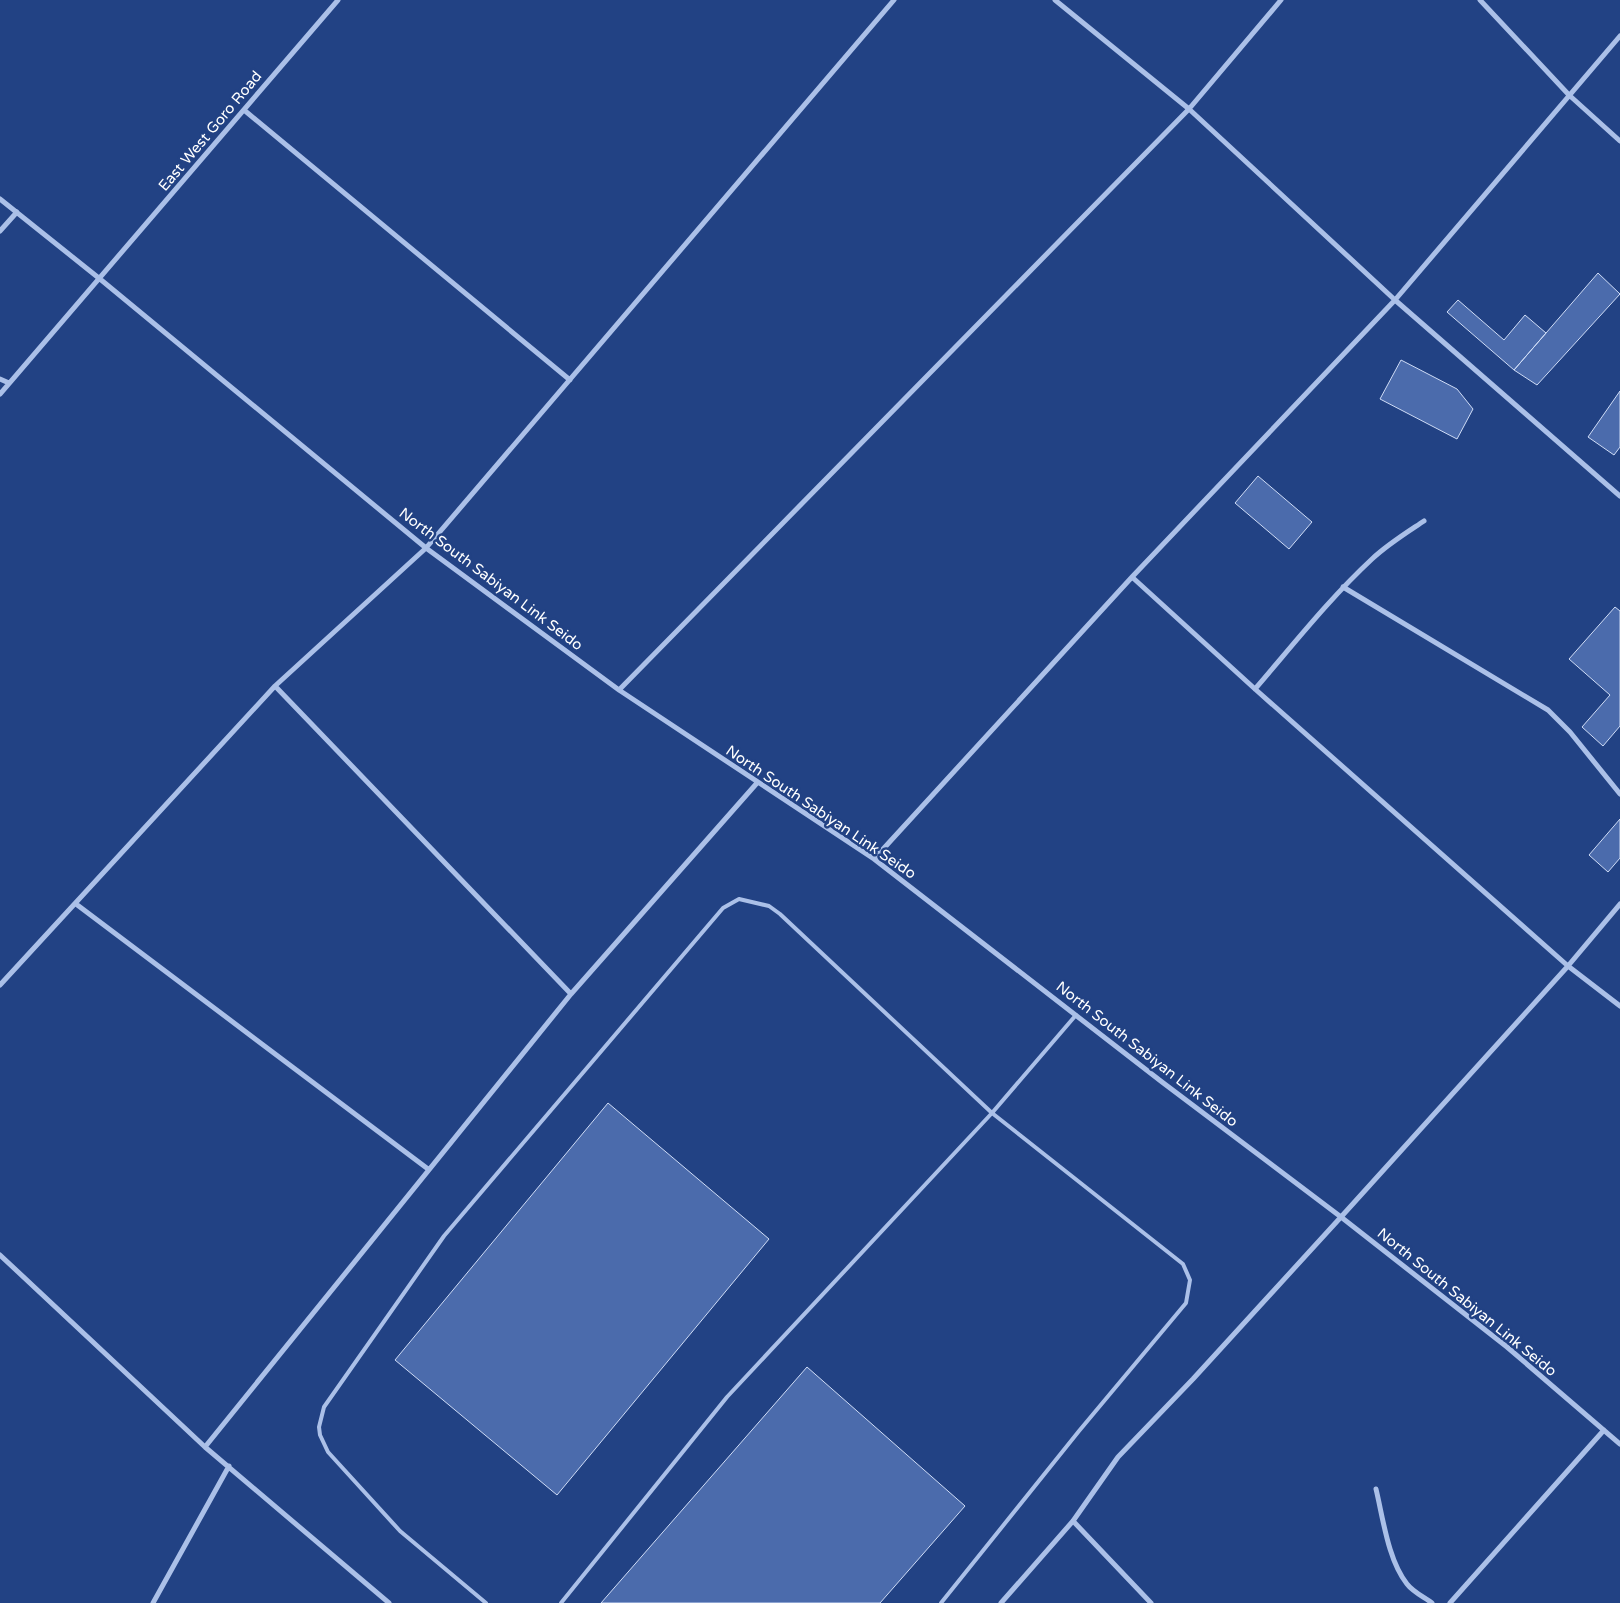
<svg xmlns="http://www.w3.org/2000/svg" width="1620" height="1603" font-family="'Varela Round',sans-serif">
	<style>
		.building { fill: #4b6bac; stroke: #cfdcf6 }
		.lines { fill: none; stroke-linecap: round; stroke-linejoin: round }
		.service { stroke: #abc0e8; stroke-width: 4 }
		.minor { stroke: #abc0e8; stroke-width: 5 }
		.labels { text-anchor: middle; stroke-width: 5; stroke-linejoin: round; paint-order: stroke }
		.street-label { font-size: 15px; fill: #fff; stroke: #224284 }
	</style>
	<rect width="100%" height="100%" fill="#224284"/>
	<!-- building -->
	<path class="building" d="M1598 273 1620 294 1537 385 1514 370Z
		M1458 300 1504 340 1525 315 1546 333 1514 370 1447 312Z
		M1401 360 1457 389 1473 409 1457 439 1380 399Z
		M1620 391V447L1614 455 1588 437Z
		M1258 476 1312 522 1289 549 1235 503Z
		M1615 607 1620 611V726L1603 746 1582 727 1610 695 1569 659Z
		M1620 819V858L1608 872 1589 855Z
		M608 1103 769 1239 557 1495 395 1360Z
		M807 1367 965 1506 880 1603H601Z"/>
	<g class="lines">
		<!-- service -->
		<path class="service" d="M486 1603 400 1531 328 1452 320 1435 319 1427 324 1407 444 1236 723 908 739 899 769 906 780 914 992 1113 1183 1264 1190 1280 1186 1303 1079 1431 941 1603
			M561 1603 727 1397 992 1113 1076 1015"/>
		<!-- minor -->
		<path class="minor" d="M1055 0 1189 109 1395 300 1620 496
			M1480 0 1569 95 1620 141
			M244 110 570 380
			M0 199 100 279 426 548 619 690 874 859 1162 1082 1341 1217 1507 1347 1620 1444
			M0 231 17 212
			M0 379 9 383
			M0 394 338 0
			M1132 577 1255 689 1568 966 1620 1006
			M1343 587 1548 710 1570 732 1620 794
			M275 686 571 994
			M1255 689C1293 645 1329 599 1372 559 1388 544 1406 533 1424 521
			M619 690 1189 109 1281 0
			M874 859 1132 577 1395 300 1620 36
			M76 904 428 1169
			M0 985 275 686 426 548 894 0
			M0 1255 205 1447 389 1603
			M205 1447 571 994 757 783
			M1376 1489C1383 1518 1388 1560 1407 1584 1413 1592 1424 1597 1432 1603
			M1073 1521 1151 1603
			M153 1603 229 1466
			M1001 1603 1073 1521 1118 1457 1193 1379 1341 1217 1568 966 1620 904
			M1450 1603 1604 1430"/>
	</g>
	<g class="labels">
		<!-- street labels -->
		<g class="street-label">
			<text transform="translate(210 131) rotate(-50)" y="5">East West Goro Road</text>
			<text transform="translate(491 579) rotate(37)" y="5">North South Sabiyan Link Seido</text>
			<text transform="translate(821 812) rotate(34)" y="5">North South Sabiyan Link Seido</text>
			<text transform="translate(1147 1054) rotate(38)" y="5">North South Sabiyan Link Seido</text>
			<text transform="translate(1467 1302) rotate(39)" y="5">North South Sabiyan Link Seido</text>
		</g>
	</g>
</svg>
